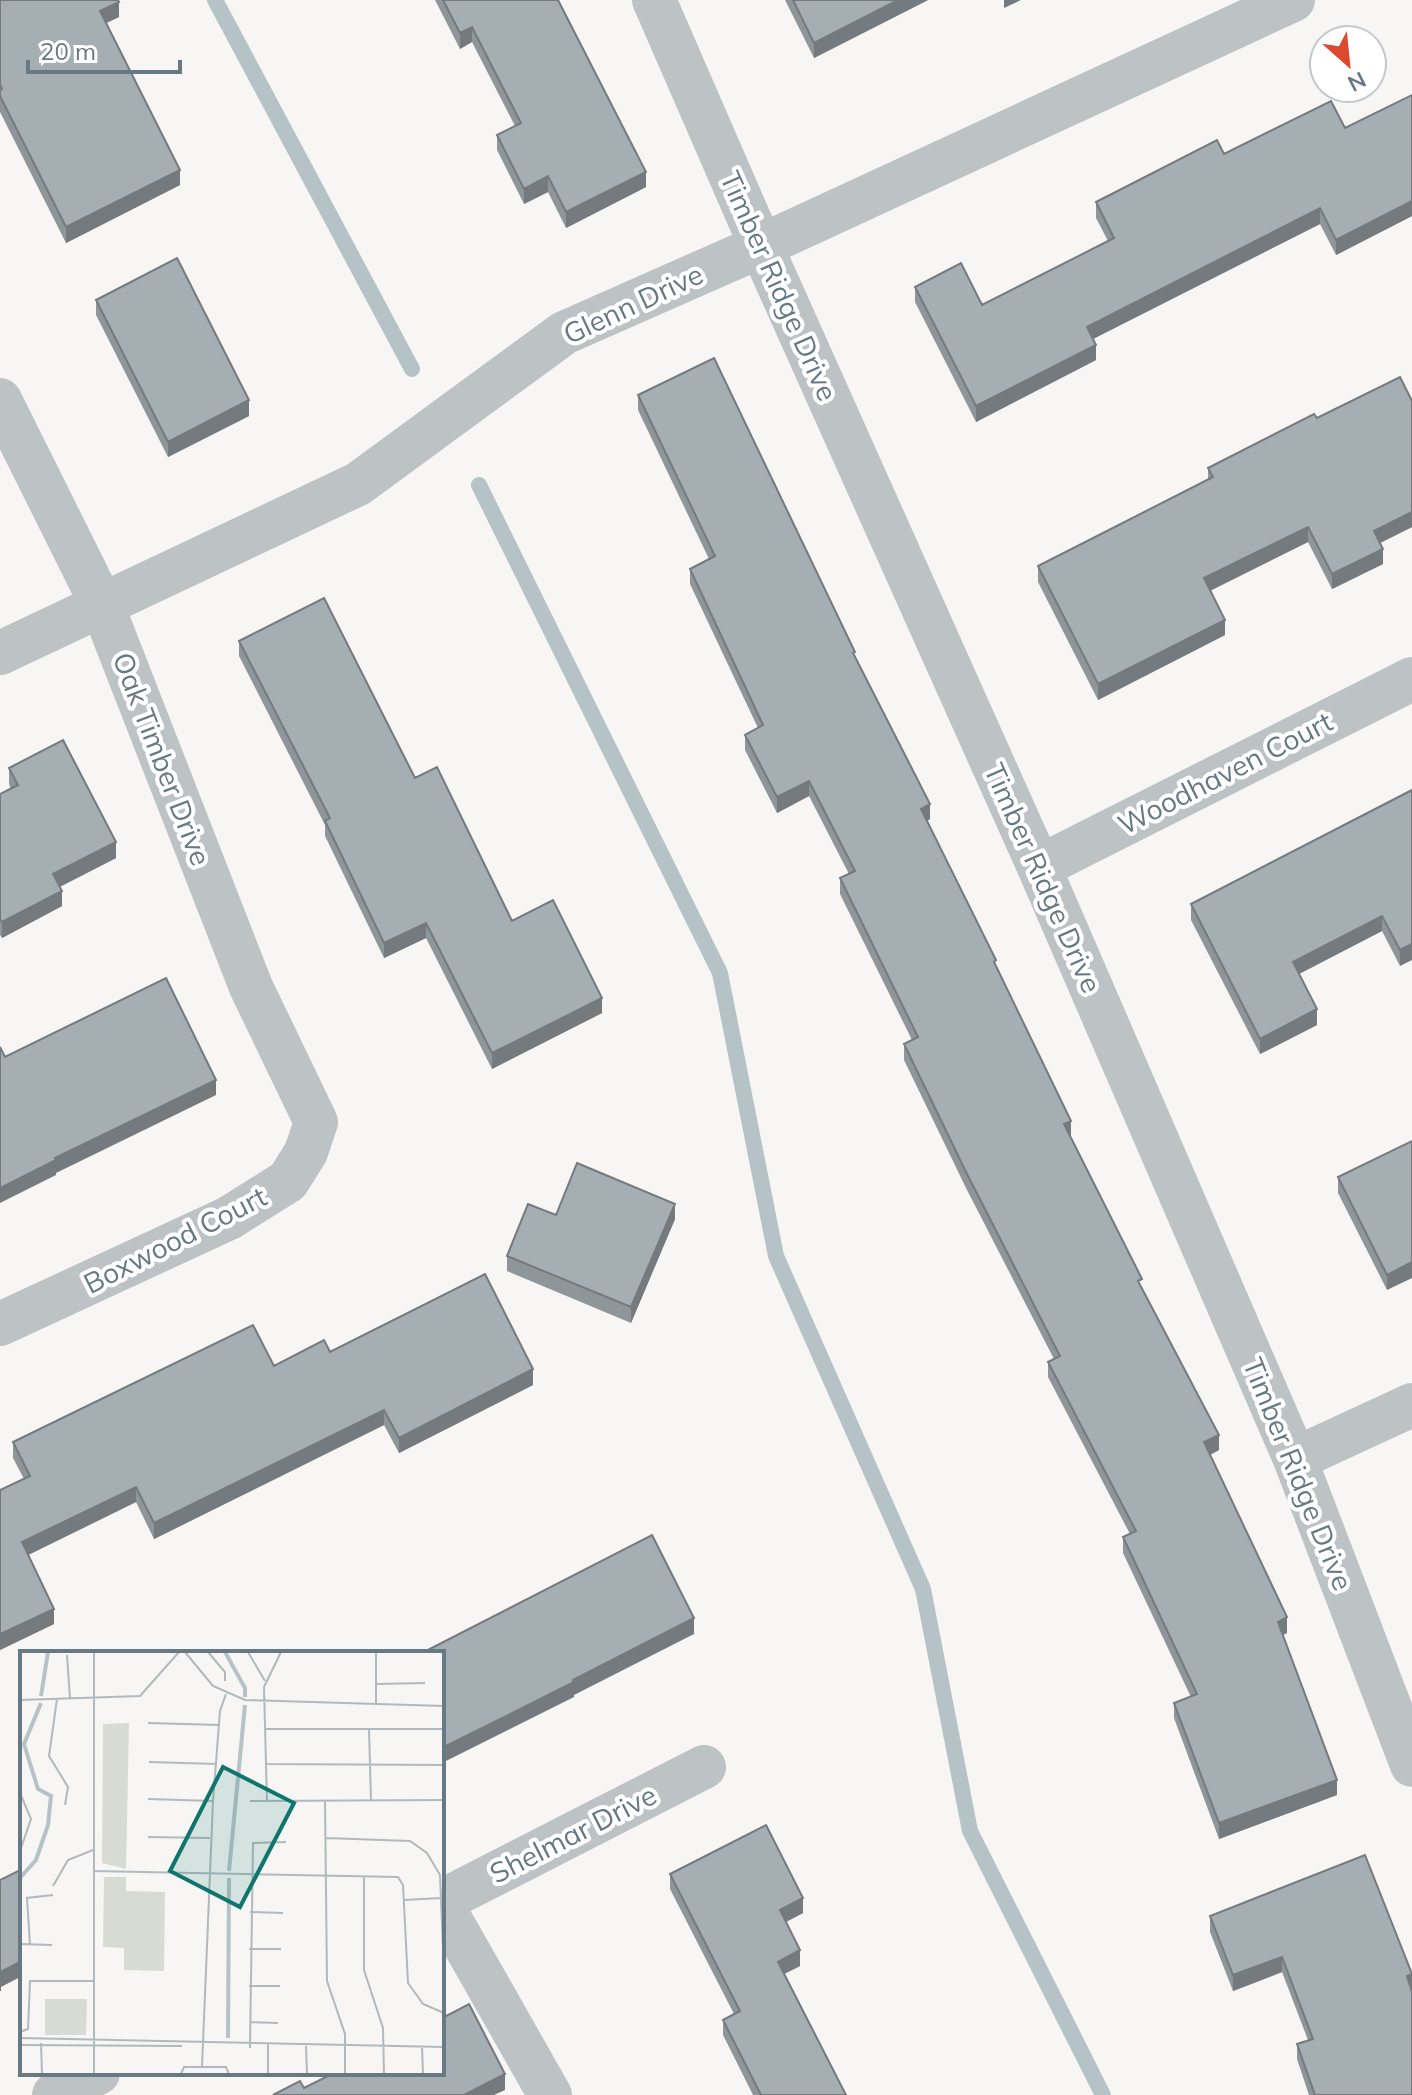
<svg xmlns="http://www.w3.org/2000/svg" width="1412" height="2095" font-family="Mulish,sans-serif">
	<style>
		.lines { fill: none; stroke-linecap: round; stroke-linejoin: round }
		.stream { stroke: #b5c3c6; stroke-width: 16 }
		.minor { stroke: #bdc2c5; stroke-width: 44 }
		.wall { fill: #8e969a }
		.shaded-wall { fill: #747a7d }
		.building { fill: #a5aeb3; stroke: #747a7d; stroke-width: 2 }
		.labels { text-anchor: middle; stroke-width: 8; stroke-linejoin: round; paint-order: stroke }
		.street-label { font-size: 28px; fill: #677983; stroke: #fff }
		.inset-river { fill: none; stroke: #b5c3c6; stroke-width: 4 }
		.inset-road { fill: none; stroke: #b0b9bd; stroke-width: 2 }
		.view { fill: #0f766e; fill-opacity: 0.15; stroke: #0f766e; stroke-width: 4 }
		.inset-edge { fill: none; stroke: #677983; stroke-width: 4 }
	</style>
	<rect width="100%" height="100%" fill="#f7f6f4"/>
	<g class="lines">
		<!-- stream -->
		<path class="stream" d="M215 0 412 369
			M479 485 720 973 776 1256 923 1589 970 1831 1103 2095"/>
		<!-- minor -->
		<path class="minor" d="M654 0 761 246 1039 867 1295 1459 1412 1765
			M0 400 102 605 251 987 316 1122 306 1152 288 1181 229 1218 0 1324
			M0 653 358 484 564 333 761 246 1293 0
			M1039 867 1412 679
			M1295 1459 1412 1405
			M442 1901 704 1767
			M442 1905 550 2095
			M54 2095 98 2073"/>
	</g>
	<!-- wall -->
	<path class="wall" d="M0 0 119 17 106 23 180 185 66 243 0 112Z
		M435 0H558L646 187 566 228 548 192 524 204 497 150V135L515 126 472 42 460 49Z
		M785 0H928L814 58Z
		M1412 95V216L1336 255 1320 224 1093 339 1096 360 976 422 915 302V287L982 305 1108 241 1096 218V202L1224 154 1345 128Z
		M96 300 249 416 168 457 96 315Z
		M638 395 855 657 930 819 927 821 996 967 1070 1137 1219 1450 1210 1455 1287 1633 1283 1635 1337 1795 1219 1839 1174 1718V1703L1191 1697 1123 1553V1537L1130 1534 1048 1377V1362L1054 1359 966 1188 904 1060V1044L912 1040 840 894V878L849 874 809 796 777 813 745 750V735L758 728 690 584V569L709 559 638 410Z
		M1412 401V527L1380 543 1383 564 1332 589 1308 542 1210 590 1225 635 1098 700 1038 582V566L1208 480V468L1317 418Z
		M239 641 415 778 512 921 602 1013 492 1069 426 938 384 958 325 836V825L239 656Z
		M9 768 116 858 60 887 62 906 2 938 0 935V794L11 789 9 784Z
		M1412 790 1400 966 1382 931 1299 974 1317 1025 1260 1054 1191 920V904Z
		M1412 1141 1387 1290 1338 1193V1177Z
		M556 1215 675 1219 631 1323 507 1271V1256Z
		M330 1352 533 1385 399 1453 384 1425 154 1539 136 1502 28 1555 54 1624 0 1650 24 1479 13 1458V1442L274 1366Z
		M670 1874 803 1913 786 1922 800 1966 784 1974 846 2095H753L723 2035V2020L734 2014 670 1889Z
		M1210 1916 1412 1990V2095H1309L1297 2059V2044L1308 2040 1282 1972 1233 1991 1210 1932Z"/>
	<!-- shaded-wall -->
	<path class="shaded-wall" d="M898 0H928L814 58V43Z
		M1004 0H1021L1004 8Z
		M119 2V17L100 26V11Z
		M472 27V42L460 49V33Z
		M180 170V185L66 243V227Z
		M646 172V187L566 228V212Z
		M548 176V192L524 204V189Z
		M1412 201V216L1336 255V240Z
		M1320 208V224L1087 342V327Z
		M1096 345V360L976 422V406Z
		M249 400V416L168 457V442Z
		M1412 512V527L1374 546V531Z
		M1308 527V542L1204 594V578Z
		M1383 549V564L1332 589V574Z
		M1225 620V635L1098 700V684Z
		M809 781V796L777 813V797Z
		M930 804V819L921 824V809Z
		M116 842V858L53 890V874Z
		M62 891V906L2 938V922Z
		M1382 916V931L1293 977V962Z
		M426 923V938L384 958V943Z
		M1412 944V960L1400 966V950Z
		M602 998V1013L492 1069V1053Z
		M1317 1009V1025L1260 1054V1039Z
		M216 1080V1095L56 1173V1175L0 1203V1188L55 1158Z
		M1071 1121V1136L1064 1140V1124Z
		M675 1204V1219L631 1323V1307Z
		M1412 1262V1278L1387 1290V1275Z
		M533 1369V1385L399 1453V1438Z
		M384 1410V1425L154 1539V1523Z
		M1219 1435V1450L1204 1458V1442Z
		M136 1487V1502L22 1558V1542Z
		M54 1609V1624L0 1650V1634Z
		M1287 1617V1633L1278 1637V1622Z
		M694 1618V1634L574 1695V1697L442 1763V1748Z
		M1337 1780V1795L1219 1839V1823Z
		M803 1898V1913L780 1925V1910Z
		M800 1950V1966L778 1977V1962Z
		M1282 1957V1972L1233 1991V1975Z
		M22 1961V1976L1 1987V1991H0V1972Z
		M1412 1974V1990L1407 1992V1976Z
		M505 2074V2090L494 2095H464Z"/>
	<!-- building -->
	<path class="building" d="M0 0H118L119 2 100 11 180 170 66 227 0 96V90L2 89 0 84Z
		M443 0H558L646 172 566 212 548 176 524 189 497 135 521 123 472 27 460 33Z
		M793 0H898L814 43Z
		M1412 95V201L1336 240 1320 208 1087 327 1096 345 976 406 915 287 961 263 982 305 1114 238 1096 202 1217 140 1224 154 1331 101 1345 128Z
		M177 258 249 400 168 442 96 300Z
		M714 358 855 652 853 653 930 804 921 809 996 960 994 962 1071 1121 1064 1124 1142 1279 1138 1281 1219 1435 1204 1442 1287 1617 1278 1622 1337 1780 1219 1823 1174 1703 1197 1694 1123 1537 1136 1531 1048 1362 1060 1356 966 1172 904 1044 918 1037 840 878 855 871 809 781 777 797 745 735 763 725 690 569 715 556 638 395Z
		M1400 377 1412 401V512L1374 531 1383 549 1332 574 1308 527 1204 578 1225 620 1098 684 1038 566 1213 477 1208 468 1314 414 1317 418Z
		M324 598 415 778 437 767 512 921 553 900 602 998 492 1053 426 923 384 943 325 821 330 818 239 641Z
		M63 740 116 842 53 874 62 891 2 922 0 919V794L18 785 9 768Z
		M1412 790V944L1400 950 1382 916 1293 962 1317 1009 1260 1039 1191 904Z
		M166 978 216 1080 55 1158 56 1160 0 1188V1047L5 1057Z
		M1412 1141V1262L1387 1275 1338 1177Z
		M577 1163 675 1204 631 1307 507 1256 528 1204 556 1215Z
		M485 1274 533 1369 399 1438 384 1410 154 1523 136 1487 22 1542 54 1609 0 1634V1490L30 1476 13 1442 253 1325 274 1366 324 1340 330 1352Z
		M652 1535 694 1618 573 1680 574 1682 442 1748V1653H422Z
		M766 1825 803 1898 780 1910 800 1950 778 1962 846 2095H761L723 2020 740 2011 670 1874Z
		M1365 1855 1412 1974 1407 1976 1412 1992V2095H1315L1297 2044 1313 2039 1282 1957 1233 1975 1210 1916Z
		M22 1869V1961L0 1972V1880Z
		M469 2004 505 2074 464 2095H273L300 2081 304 2088 334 2073H442V2018Z"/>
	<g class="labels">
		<!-- street labels -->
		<g class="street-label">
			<text transform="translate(779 286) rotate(66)" y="10">Timber Ridge Drive</text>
			<text transform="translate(633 304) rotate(-25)" y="10">Glenn Drive</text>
			<text transform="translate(162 759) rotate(69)" y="10">Oak Timber Drive</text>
			<text transform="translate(1225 773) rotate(-27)" y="10">Woodhaven Court</text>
			<text transform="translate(1043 878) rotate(66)" y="10">Timber Ridge Drive</text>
			<text transform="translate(175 1240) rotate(-27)" y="10">Boxwood Court</text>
			<text transform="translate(1298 1474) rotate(68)" y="10">Timber Ridge Drive</text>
			<text transform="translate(573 1834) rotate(-27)" y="10">Shelmar Drive</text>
		</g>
	</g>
	<!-- overview -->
	<g transform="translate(20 1651)">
		<rect width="424" height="424" fill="#f7f6f4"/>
		<path d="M109 72 106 218 82 212 83 73ZM84 226H106V240L145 241 144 320 104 319V297L83 296ZM25 348H67L66 384H25Z" fill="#d7dbd3"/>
		<path class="inset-river" d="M205 1 225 37V46M21 45 28 1M209 220 225 54M0 227 16 209 28 174 31 145 18 138 4 93 21 52M208 387 209 227"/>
		<path class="inset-road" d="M165 1 193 35 225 49 424 55M188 1 205 21V30M228 1 245 30M356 1V54M47 4 50 48M356 33 405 32M37 48 29 105 48 136 45 154M0 49 120 45 159 1M128 72 200 74M245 78H424M349 78 351 149M129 111 197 113M245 113 424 114M0 142 11 168 0 200M128 148 193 150M230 150 424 149M247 150 244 36 261 1M305 150 307 330 325 383V423M128 186 190 187M306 187 390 190 407 202 420 224 424 322M73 220 378 226 383 234 388 332 403 353 424 362M344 225V319L363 377 364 423M33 235 48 209 73 199M384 249 421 247M230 261 263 262M0 293 32 294M10 294 7 247 33 244M229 298H261M229 335H260M230 371 258 372M0 381 8 378 10 330H73M0 387 424 396M21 392 22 423M0 394 162 395M286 395 287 423M402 396 403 423M230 397 233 192 266 191M182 416 193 150 200 60 206 43M74 423V1M161 423 164 416H206L209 423M248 423V393"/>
		<path class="view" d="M203 116 274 152 220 256 150 220Z"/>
		<rect width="424" height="424" class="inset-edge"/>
	</g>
	<!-- north arrow -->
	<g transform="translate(1348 64) rotate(153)"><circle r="38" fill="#ffffff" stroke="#c2c9cd" stroke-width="2"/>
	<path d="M0-6L14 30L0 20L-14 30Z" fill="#dc492e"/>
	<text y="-12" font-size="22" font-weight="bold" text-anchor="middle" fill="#677983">N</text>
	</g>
	<!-- scale -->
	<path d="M28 60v12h152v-12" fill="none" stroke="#677983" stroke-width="4"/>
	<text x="40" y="60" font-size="24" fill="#677983" stroke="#ffffff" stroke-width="6" paint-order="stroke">20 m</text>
</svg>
